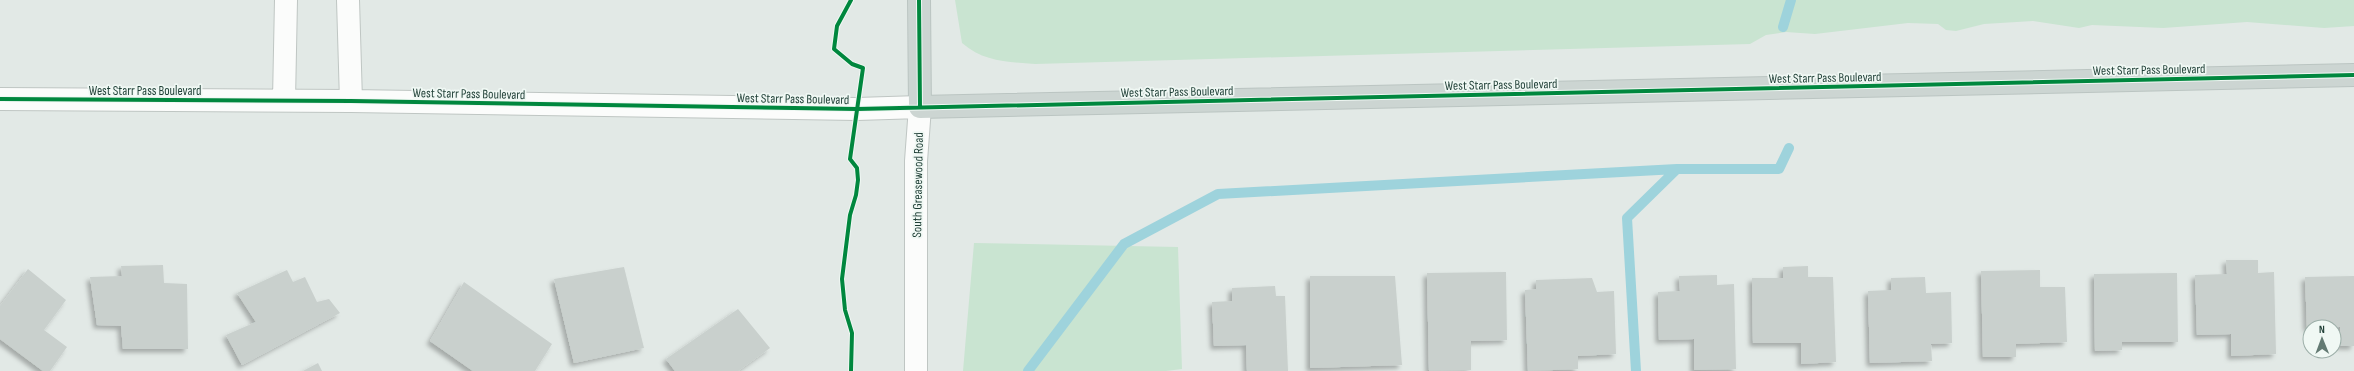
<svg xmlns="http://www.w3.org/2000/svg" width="2354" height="371" font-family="'Sofia Sans Condensed',sans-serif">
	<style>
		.green { fill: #c9e4d1 }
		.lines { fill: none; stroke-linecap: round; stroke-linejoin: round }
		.stream { stroke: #9ed3dc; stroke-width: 10 }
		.building { fill: #c9d0cd; filter: url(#shadow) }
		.minor-casing { stroke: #bfc6c3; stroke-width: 24 }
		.major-casing { stroke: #bbc5c2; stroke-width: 24 }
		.minor { stroke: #fbfcfb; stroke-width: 22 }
		.major { stroke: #ccd5d2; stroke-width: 22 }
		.cycleway-casing { stroke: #f0f8f4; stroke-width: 6 }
		.cycleway { stroke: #00873e; stroke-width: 4 }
		.labels { text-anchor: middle; stroke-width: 3.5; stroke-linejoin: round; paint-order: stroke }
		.street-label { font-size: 13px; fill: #1e3e35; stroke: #f0f8f4 }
	</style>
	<defs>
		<filter id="shadow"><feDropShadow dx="-3.5" dy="3.5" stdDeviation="2" flood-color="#0004"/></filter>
	</defs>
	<rect width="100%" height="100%" fill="#e2e9e6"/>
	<!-- green -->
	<path class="green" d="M955 0H2354V26L2324 28 2247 22 2163 28 2092 25 2079 28 2033 21 1984 24 1956 31 1946 30 1938 24 1908 23 1815 34 1786 32 1766 35 1750 44 1035 64C1008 62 984 62 962 43Z
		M974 243 1178 247 1182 369 1166 371H963Z"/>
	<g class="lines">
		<!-- stream -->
		<path class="stream" d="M1783 27 1791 0
			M1028 371 1124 244 1218 194 1677 169H1779L1789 148
			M1636 371 1627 218 1677 169"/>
	</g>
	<!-- building -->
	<path class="building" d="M2226 260H2258V273L2274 272 2276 354 2231 356V334L2197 335 2195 275 2227 274Z
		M163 265 164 283 187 284 188 349H123L121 326 97 325 90 277 122 276 121 266Z
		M1808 266V277H1833L1836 362 1801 364V343H1753L1752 278H1783V267Z
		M624 267 644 348 574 363 554 279Z
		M28 269 66 300 44 330 67 347 50 371H43L0 339V306Z
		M287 270 293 282 305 277 317 302 329 299 340 313 242 365 226 335 256 322 237 293Z
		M2040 270V287H2065L2067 342 2016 344V357H1983L1981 271Z
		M1506 272 1507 340 1471 341V370L1429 371 1427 273Z
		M2177 273 2178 342H2122V350L2095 351 2094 274Z
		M1717 275V285L1734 284 1736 369 1694 370V339L1659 340 1658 292 1680 291 1679 276Z
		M1310 276H1395L1402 365 1310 368Z
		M2354 276V346H2340V327L2307 328 2305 277Z
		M1925 277 1926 293 1951 292 1952 343 1931 344 1932 361 1870 363 1868 291 1891 290V278Z
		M1592 278 1597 292 1614 291 1616 354 1578 356V369L1528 371 1525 290 1536 289V280Z
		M464 282 552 344 535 371H473L430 341Z
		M1275 286 1276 296H1285L1288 371H1247L1246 345 1214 346 1212 302 1232 301V288Z
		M738 309 770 348 738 371H675L666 359Z
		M318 363 322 371H303Z"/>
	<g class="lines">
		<!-- minor casing -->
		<g class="minor-casing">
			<path id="minor" d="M348 0 351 101
				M0 99 351 101 857 109 920 107 916 161V371
				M284 100 286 0"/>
		</g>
		<!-- major casing -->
		<g class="major-casing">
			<path id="major" d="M919 0 920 107 2354 75"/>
		</g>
		<!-- minor -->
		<use href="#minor" class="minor"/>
		<!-- major -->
		<use href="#major" class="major"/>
		<!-- cycleway casing -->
		<g class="cycleway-casing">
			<path id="cycleway" d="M851 0 837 26 834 49 852 64 863 68 850 159 857 168 858 180 856 195 850 215 842 279 845 310 852 333 851 371
				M919 0 920 107
				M0 99 351 101 857 109 2354 75"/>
		</g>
		<!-- cycleway -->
		<use href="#cycleway" class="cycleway"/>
	</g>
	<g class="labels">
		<!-- street labels -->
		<g class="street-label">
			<text transform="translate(2149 69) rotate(-1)" y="5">West Starr Pass Boulevard</text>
			<text transform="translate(1825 77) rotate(-1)" y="5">West Starr Pass Boulevard</text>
			<text transform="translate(1501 84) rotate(-1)" y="5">West Starr Pass Boulevard</text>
			<text x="145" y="95">West Starr Pass Boulevard</text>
			<text transform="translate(1177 91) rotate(-1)" y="5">West Starr Pass Boulevard</text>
			<text transform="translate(469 93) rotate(1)" y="5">West Starr Pass Boulevard</text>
			<text transform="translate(793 98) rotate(1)" y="5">West Starr Pass Boulevard</text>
			<text transform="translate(917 185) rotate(-89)" y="5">South Greasewood Road</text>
		</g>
	</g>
	<!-- north arrow -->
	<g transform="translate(2322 339) rotate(359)"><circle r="19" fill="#f0f8f4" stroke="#9caea8"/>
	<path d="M0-3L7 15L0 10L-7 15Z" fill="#637a73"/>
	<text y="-6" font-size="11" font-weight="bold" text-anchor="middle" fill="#1e3e35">N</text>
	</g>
</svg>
